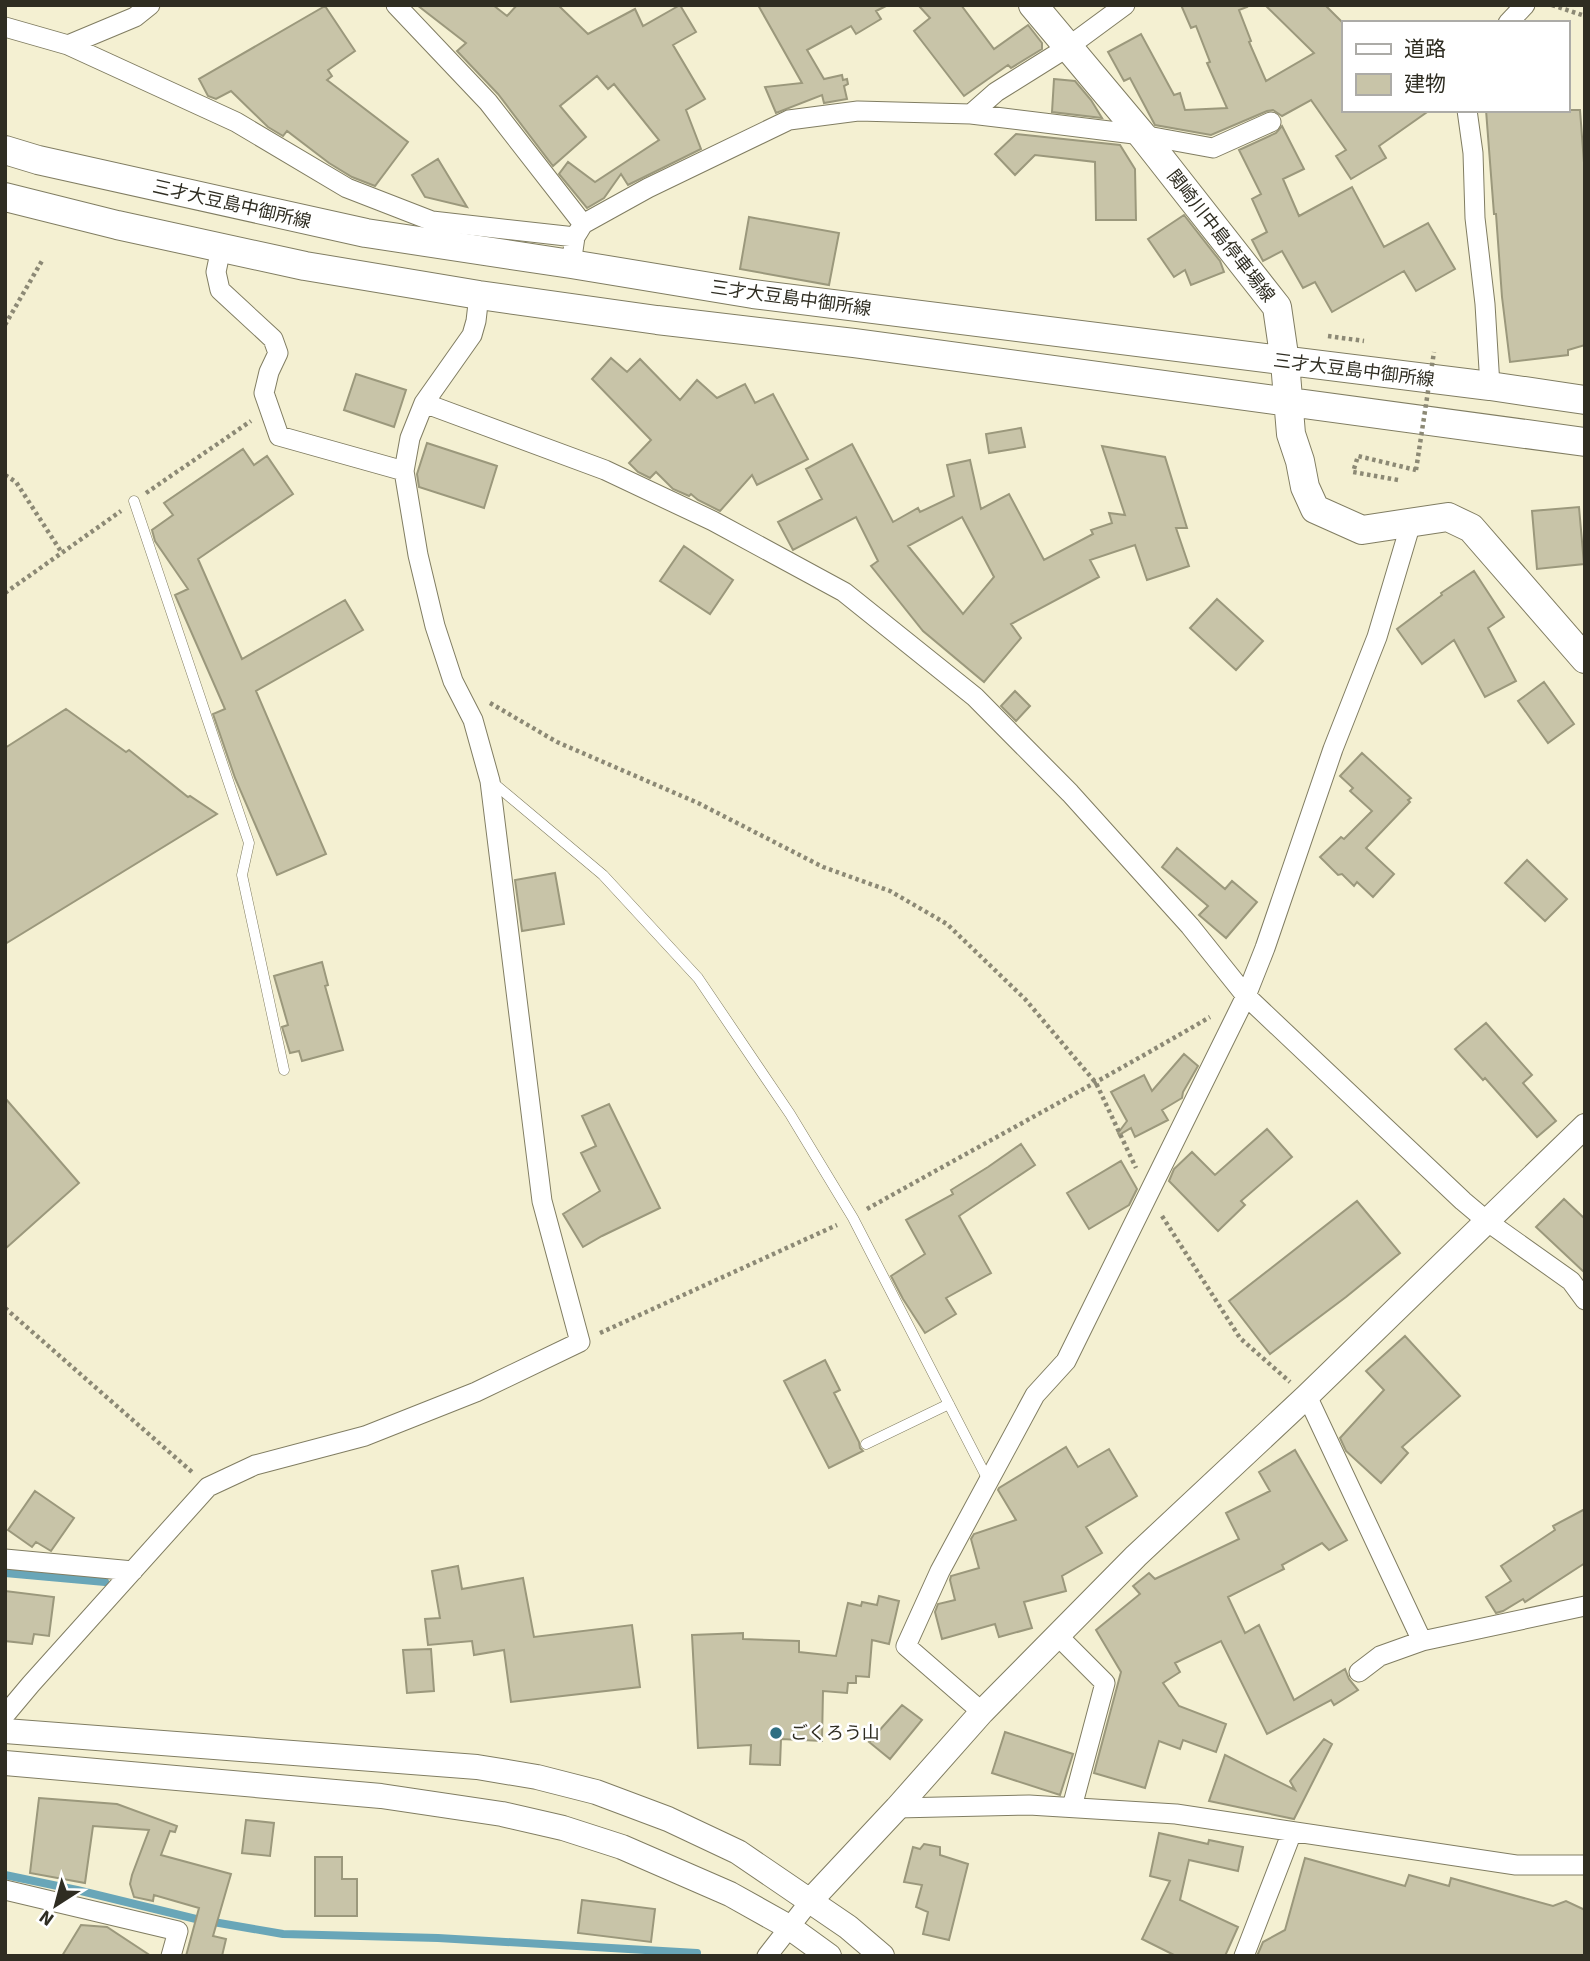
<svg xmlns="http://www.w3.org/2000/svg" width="1590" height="1961" font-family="'Source Sans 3','Noto Sans JP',sans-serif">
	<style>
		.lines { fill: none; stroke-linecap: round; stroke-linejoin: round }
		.stream { stroke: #69a6b8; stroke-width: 8 }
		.building { fill: #c8c4a8; stroke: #9b987c; stroke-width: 2; fill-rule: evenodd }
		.service-casing { stroke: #807d62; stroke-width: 11 }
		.minor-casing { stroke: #807d62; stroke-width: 21 }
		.tertiary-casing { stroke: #807d62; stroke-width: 26 }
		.secondary-casing { stroke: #807d62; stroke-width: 30 }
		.path { stroke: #8c8975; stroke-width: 4.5; stroke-dasharray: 3.5 3.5; stroke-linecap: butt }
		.service { stroke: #fff; stroke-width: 10 }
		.minor { stroke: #fff; stroke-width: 19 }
		.tertiary { stroke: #fff; stroke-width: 24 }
		.secondary { stroke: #fff; stroke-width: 28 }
		.path-bridge { stroke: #8c8975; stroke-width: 4.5; stroke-dasharray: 3.5 3.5; stroke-linecap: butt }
		.poi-dot { fill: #2e6e82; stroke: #fff; stroke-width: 2.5 }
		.labels { text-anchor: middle; stroke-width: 5; stroke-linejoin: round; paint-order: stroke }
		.street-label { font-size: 18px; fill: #2f2d22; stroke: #fff }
		.poi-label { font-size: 18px; fill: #2f2d22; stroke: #fff; text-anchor: start }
	</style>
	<rect width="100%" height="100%" fill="#f4f0d2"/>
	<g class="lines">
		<!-- stream -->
		<path class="stream" d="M5 1573 105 1582
			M5 1875 77 1890 196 1919 283 1934 438 1938 697 1953"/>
	</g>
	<!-- building -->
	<path class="building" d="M417 5H493L507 16 517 5H558L588 34 635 9 643 26 680 5 696 32 673 45 705 99 686 110 701 149 628 185 621 174 604 198 587 208 559 174 568 162 595 182 659 140 614 84 608 89 597 76 560 106 586 137 553 166 498 94 457 51 466 43Z
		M758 5H888L876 11 881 19 856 34 851 26 807 50 824 79 842 75 843 80 847 79 848 84 844 86 847 99 824 103 822 95 776 113 765 87 802 83Z
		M918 5H961L994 49 1028 25 1042 43V49L1011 68 1008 65 964 96 914 31 930 18Z
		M1181 5H1246L1247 7 1239 10 1251 41 1249 42 1266 81 1314 53 1265 5H1325L1343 23V110H1430L1379 146 1386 158 1351 179 1336 156 1346 150 1311 100 1282 116 1273 110 1267 111 1211 135 1155 125 1130 78 1124 81 1108 52 1141 34 1174 95 1180 93 1185 110 1227 108 1207 63 1210 62 1196 26 1191 28Z
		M325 6 355 51 328 70 332 76 327 80 408 142 375 186 352 177 329 163 287 131 283 136 268 127 231 91 216 99 208 96 199 79Z
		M1054 79 1075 81 1091 100 1102 118 1052 112Z
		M1486 110H1580L1585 176V345L1568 350V355L1510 362 1502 297 1496 214H1494Z
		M1282 126 1304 169 1283 179 1299 216 1352 187 1384 247 1428 223 1455 269 1416 291 1404 271 1332 312 1315 282 1303 288 1282 251 1263 261 1252 240 1267 232 1252 199 1261 194 1239 150 1276 133Z
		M1016 134 1120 145 1135 169 1136 220H1096L1095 162 1035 155 1015 175 995 154Z
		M438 159 467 207 425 197 412 175Z
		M1184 215 1220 261 1224 272 1191 285 1185 270 1174 277 1148 239Z
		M749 217 839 233 829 285 740 269Z
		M611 358 627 372 640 359 680 400 697 380 717 398 745 384 755 403 773 394 808 459 757 485 752 475 720 511 698 500 691 494 689 496 673 489 656 472 650 478 638 472 629 463 651 440 592 379Z
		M356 374 406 390 394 427 344 410Z
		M1021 428 1025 447 989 453 986 434Z
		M427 443 497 466 484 508 419 487 417 474Z
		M852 444 893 522 918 508 920 512 954 496 947 465 970 460 981 509 1009 494 1044 560 1093 534 1091 530 1112 523 1109 513 1125 515 1102 446 1165 457 1187 528H1176L1189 566 1147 580 1135 545 1090 560 1099 577 1011 624 1021 638 984 682 923 631 871 566 878 561 856 517 793 550 778 522 822 499 806 469ZM962 517 994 577 963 614 908 546Z
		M243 449 254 465 267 456 293 494 198 559 242 659 345 600 363 630 256 691 326 854 277 875 235 778 213 714 225 709 175 595 188 589 155 541 152 530 173 515 164 503Z
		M1579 507 1584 564 1537 569 1532 511Z
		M684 546 733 580 710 614 660 581Z
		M1474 571 1504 617 1488 628 1516 681 1485 697 1454 640 1422 664 1397 629 1442 595 1441 593Z
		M1217 599 1263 641 1236 670 1190 628Z
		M1544 682 1574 724 1548 743 1518 701Z
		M1015 691 1030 706 1016 721 1001 706Z
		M66 709 126 752 129 750 188 797 190 796 217 814 5 944V748Z
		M1362 753 1411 798 1408 800 1410 802 1366 848 1394 874 1373 897 1357 882 1354 886 1342 874 1338 875 1320 857 1341 837 1344 839 1372 811 1350 791 1353 788 1340 776Z
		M1177 848 1225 889 1232 881 1257 902 1226 938 1199 915 1208 906 1162 867Z
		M1527 860 1567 899 1545 921 1505 883Z
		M555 873 564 924 522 931 515 880Z
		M322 962 328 985 325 986 343 1050 302 1061 299 1051 290 1053 282 1027 288 1025 274 976Z
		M1486 1023 1532 1075 1523 1083 1556 1121 1537 1137 1485 1078 1483 1080 1455 1049Z
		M1184 1054 1198 1066 1183 1092 1182 1098 1162 1110 1168 1120 1135 1137 1131 1128 1119 1135 1118 1133 1127 1121 1111 1092 1144 1075 1152 1091Z
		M5 1098 79 1183 5 1249Z
		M609 1104 660 1208 602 1236 583 1247 563 1214 600 1191 581 1153 596 1146 582 1116Z
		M1267 1129 1292 1157 1241 1201 1245 1205 1218 1231 1169 1181 1174 1169 1192 1152 1215 1175Z
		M1021 1144 1035 1165 959 1216 991 1273 946 1298 956 1314 925 1333 903 1299 891 1276 925 1254 906 1220 953 1194 951 1190 988 1167Z
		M1121 1161 1137 1189 1129 1205 1089 1229 1067 1193Z
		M1564 1199 1585 1219V1273L1536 1227Z
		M1357 1201 1400 1253 1346 1297 1270 1354 1229 1301Z
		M1405 1336 1460 1396 1402 1447 1408 1453 1381 1483 1346 1451 1340 1438 1384 1390 1366 1371Z
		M825 1360 840 1390 834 1393 859 1442 860 1448 863 1451 829 1468 784 1381Z
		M1066 1447 1078 1467 1109 1449 1137 1496 1086 1527 1102 1553 1062 1576 1066 1591 1024 1602 1032 1628 999 1637 995 1624 942 1639 935 1612 938 1604 955 1600 950 1580 951 1576 979 1568 971 1539 974 1534 1016 1520 998 1490 999 1488Z
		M1295 1450 1347 1540 1329 1550 1322 1543 1282 1565 1284 1569 1228 1597 1245 1633 1259 1625 1294 1700 1345 1669 1349 1679 1358 1690 1334 1705 1331 1700 1267 1734 1221 1641 1175 1663 1180 1672 1163 1683 1179 1706 1226 1724 1216 1752 1183 1740 1180 1749 1159 1741 1145 1788 1094 1773 1121 1672 1096 1630 1140 1594 1133 1586 1149 1573 1155 1579 1239 1539 1226 1513 1270 1491 1259 1472Z
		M35 1491 74 1518 51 1551 36 1542 32 1547 8 1530Z
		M1585 1509V1563L1525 1602 1523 1599 1503 1611 1496 1613 1486 1597 1511 1581 1501 1566 1555 1530 1553 1526Z
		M458 1566 462 1589 523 1578 534 1637 632 1625 640 1687 511 1702 504 1650 474 1655 472 1641 428 1645 425 1619 440 1618 432 1571Z
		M5 1591 54 1597 49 1636 34 1634 32 1644 5 1641Z
		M879 1596 899 1601 889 1644 872 1640 869 1677 856 1676V1683H848L847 1693 823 1691 822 1741 781 1739 780 1765 750 1764 751 1745 698 1748 692 1635 743 1633V1639L799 1641V1652L836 1656 848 1603 861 1606 862 1602 877 1605Z
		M431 1649 434 1691 407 1693 403 1650Z
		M902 1705 922 1720 890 1759 869 1742Z
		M1005 1732 1073 1754 1060 1795 992 1773Z
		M1324 1739 1332 1744 1294 1819 1209 1801 1225 1755 1295 1790 1290 1781Z
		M39 1798 117 1804 177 1826 175 1832 170 1831 161 1855 231 1874 213 1936 226 1939 222 1956H186L199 1908 154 1895 153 1901 134 1897 130 1884 132 1875 149 1830 93 1826 85 1883 30 1873Z
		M246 1820 274 1823 270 1856 242 1853Z
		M1159 1833 1208 1844 1209 1840 1243 1847 1238 1871 1189 1860 1180 1900 1238 1927 1225 1956H1176L1142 1939 1170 1881 1150 1876Z
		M924 1844 940 1847V1855L968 1864 949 1940 923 1934 928 1912 916 1907 922 1885 904 1882 913 1847 920 1849Z
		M315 1857H342V1879H357V1916H315Z
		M1305 1858 1405 1886 1409 1875 1449 1886 1451 1878 1553 1906 1566 1901 1585 1910V1956H1257L1263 1942 1285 1930Z
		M582 1900 655 1909 651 1942 578 1933Z
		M81 1925 107 1927 151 1956H62Z"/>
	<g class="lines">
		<!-- service casing -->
		<g class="service-casing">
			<path id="service" d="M134 501 249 843 242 875 284 1070
				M491 781 603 875 698 978 790 1114 853 1218 988 1480
				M866 1444 949 1404"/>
		</g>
		<!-- minor casing -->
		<g class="minor-casing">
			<path id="minor" d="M396 5 488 102 583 224
				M1508 23 1525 5
				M5 27 68 45 236 122 347 188 432 221 575 237
				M68 45 135 17 150 5
				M1467 110 1473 153 1475 218 1485 304 1490 386
				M971 114 1142 135 1213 148 1271 122
				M221 248 216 272 220 290 273 339 278 353 269 372 264 393 279 436 404 471
				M571 264 575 237 583 224 648 188 789 120 858 111 971 114 996 92 1068 47 1125 5
				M424 403 605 470 713 521 844 592 975 697 1070 793 1190 926 1246 996 1463 1201 1488 1222 1571 1281 1585 1300
				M1307 1396 1422 1641 1585 1606
				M5 1559 133 1571
				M1058 1636 1105 1683 1072 1807
				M1359 1672 1380 1656 1422 1641
				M982 1712 906 1646 940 1571 1035 1395 1066 1361 1246 996 1265 948 1333 749 1377 637 1411 523
				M5 1715 31 1684 208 1487 255 1465 365 1436 476 1392 580 1342 542 1201 490 781 473 720 453 681 435 626 418 555 404 471 410 438 424 403 472 335 476 321 479 295
				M897 1808 1029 1805 1176 1814 1516 1865H1585
				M5 1890 178 1931 171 1956
				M767 1956 810 1901
				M1244 1956 1292 1832"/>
		</g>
		<!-- tertiary casing -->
		<g class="tertiary-casing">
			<path id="tertiary" d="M5 1731 477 1767 537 1777 596 1792 668 1819 738 1852 848 1927 882 1956
				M5 1763 381 1796 502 1814 563 1828 622 1847 730 1894 789 1927 829 1956
				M810 1901 897 1808 982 1712 1136 1556 1307 1396 1585 1126"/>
		</g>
		<!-- secondary casing -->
		<g class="secondary-casing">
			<path id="secondary" d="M1033 5 1142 135 1277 307 1285 362 1291 434 1300 461 1305 487 1315 509 1362 530 1448 517 1471 528 1585 659
				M5 150 38 160 366 233 571 264 753 294 1490 386 1585 400
				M5 197 117 225 305 266 479 295 657 320 854 343 1585 442"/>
		</g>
		<!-- path -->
		<path class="path" d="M1552 5 1585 16
			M5 325 43 259
			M1328 336 1364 341
			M5 475 16 482 62 553
			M1398 480 1353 472 1358 456 1416 470
			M146 493 251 421
			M5 593 121 511
			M490 703 557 742 698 803 823 867 890 891 947 924 1025 999 1096 1083 1136 1168
			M867 1209C981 1145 1097 1083 1210 1017
			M1162 1216 1240 1338 1290 1382
			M5 1308 192 1472
			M600 1333 837 1225"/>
		<!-- service -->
		<use href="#service" class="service"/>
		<!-- minor -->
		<use href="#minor" class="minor"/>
		<!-- tertiary -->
		<use href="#tertiary" class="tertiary"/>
		<!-- secondary -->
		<use href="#secondary" class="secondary"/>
		<!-- path-bridge -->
		<path class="path-bridge" d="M1416 470 1434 352"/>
	</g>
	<!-- markers -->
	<circle class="poi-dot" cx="776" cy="1733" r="7"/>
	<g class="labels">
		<!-- street labels -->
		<g class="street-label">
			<text transform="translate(232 204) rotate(13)" y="6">三才大豆島中御所線</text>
			<text transform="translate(1221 236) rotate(52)" y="6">関崎川中島停車場線</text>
			<text transform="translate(791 298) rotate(8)" y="6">三才大豆島中御所線</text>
			<text transform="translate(1354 370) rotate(7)" y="6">三才大豆島中御所線</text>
		</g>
		<!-- poi labels -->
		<g class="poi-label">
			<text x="790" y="1739">ごくろう山</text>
		</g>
	</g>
	<!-- border -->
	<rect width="1590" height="1961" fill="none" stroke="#2f2d22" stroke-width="14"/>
	<!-- legend -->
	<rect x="1342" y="21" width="228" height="91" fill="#ffffff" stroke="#acaba7" stroke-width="2"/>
	<rect x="1356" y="44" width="35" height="10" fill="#ffffff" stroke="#acaba7" stroke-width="2"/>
	<text x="1404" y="56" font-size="21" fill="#2f2d22">道路</text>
	<rect x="1356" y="74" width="35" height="21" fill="#c8c4a8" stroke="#acaba7" stroke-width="2"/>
	<text x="1404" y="91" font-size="21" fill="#2f2d22">建物</text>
	<!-- north arrow -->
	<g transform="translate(56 1905) rotate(216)" stroke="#ffffff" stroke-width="5" paint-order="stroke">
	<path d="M0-5L12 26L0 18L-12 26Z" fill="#2f2d22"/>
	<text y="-10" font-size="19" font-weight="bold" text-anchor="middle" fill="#2f2d22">N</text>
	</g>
</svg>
